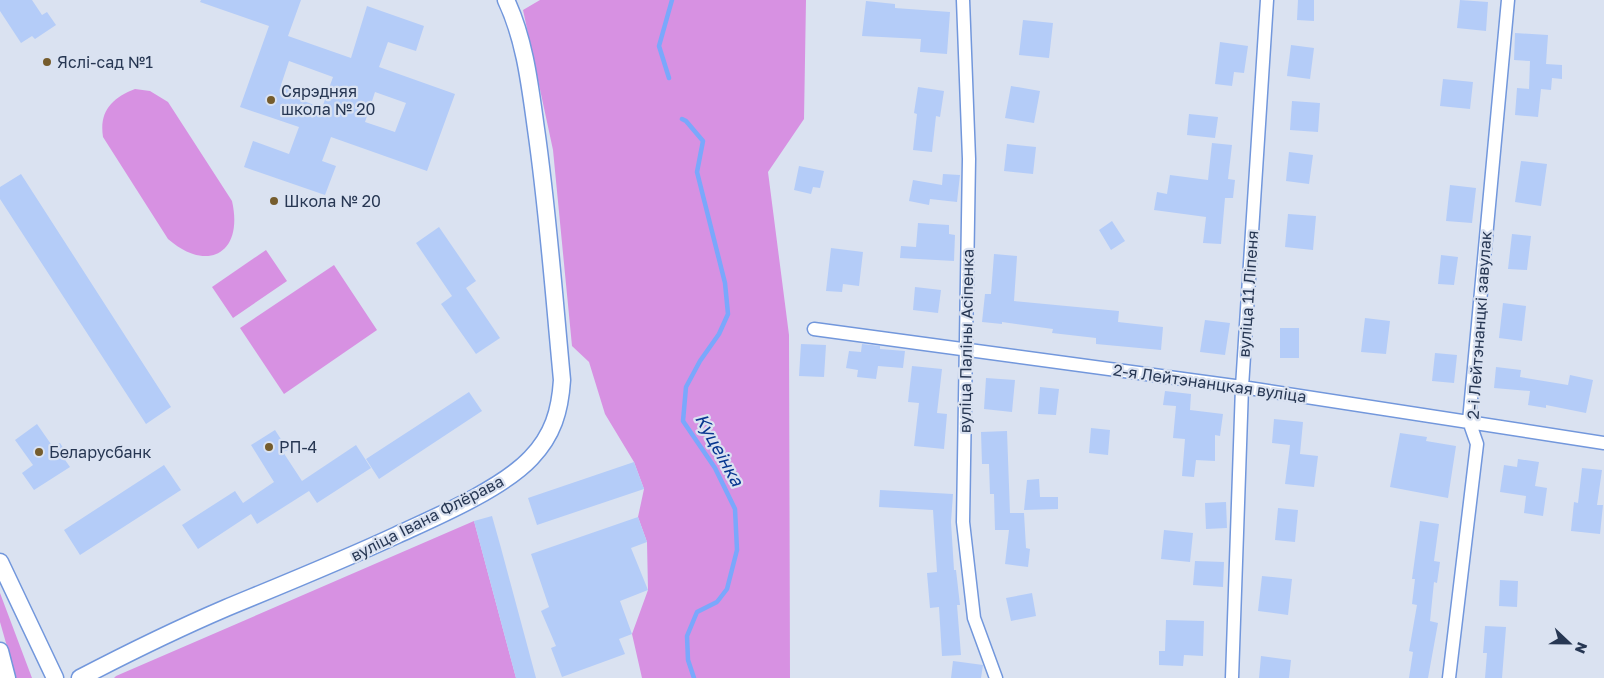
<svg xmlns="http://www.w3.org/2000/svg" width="1604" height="678" font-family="'Golos Text',sans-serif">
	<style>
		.green { fill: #d791e2 }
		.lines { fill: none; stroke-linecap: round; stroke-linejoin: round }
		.stream { stroke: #7aa8fc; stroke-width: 4.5 }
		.building { fill: #b4ccf8; fill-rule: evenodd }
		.street-casing { stroke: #7297dc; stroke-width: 15 }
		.secondary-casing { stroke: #7297dc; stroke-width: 19 }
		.street { stroke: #fff; stroke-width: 12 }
		.secondary { stroke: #fff; stroke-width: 16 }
		.poi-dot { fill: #755c2d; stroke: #dae2f1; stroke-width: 2 }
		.labels { text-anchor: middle; stroke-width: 4.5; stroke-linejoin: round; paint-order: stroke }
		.poi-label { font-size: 16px; fill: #273753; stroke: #dae2f1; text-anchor: start }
		.street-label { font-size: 16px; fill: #273753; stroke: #dae2f1 }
		.water-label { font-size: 18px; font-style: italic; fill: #073690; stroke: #dae2f1 }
	</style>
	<rect width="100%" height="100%" fill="#dae2f1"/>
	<!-- green -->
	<path class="green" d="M540 0H806L804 119 768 172 789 335 790 678H642L632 634 648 590 647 542 638 517 644 489 634 462 605 414 589 362 572 346 553 150 523 10Z
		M135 89 150 91 168 102 232 201C244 254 207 273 168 239L103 137C99 111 112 98 135 89Z
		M266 250 287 281 233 318 212 287Z
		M334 265 377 330 284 394 240 328Z
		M474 521 516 678H114L116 676Z
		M0 593 32 678H16L0 622Z"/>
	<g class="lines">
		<!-- stream -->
		<path class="stream" d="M669 78 659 46 672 0
			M682 119 686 121 703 141 697 172 725 283 728 314 719 334 700 361 686 387 683 421 715 468 735 509 737 550 727 589 717 602 697 612 687 636 688 660 694 678"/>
	</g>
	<!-- building -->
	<path class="building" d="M0 0H32L42 15 47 12 56 25 35 39 32 36 21 43 0 11Z
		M201 0H301L288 36 351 58 367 6 424 26 416 51 388 42 379 67 455 94 427 171 331 137 322 161 336 166 325 195 244 167 253 141 289 154 299 127 240 107 269 26 200 2ZM289 61 333 77 322 108 291 96 293 90 281 85ZM375 92 406 103 395 132 365 122Z
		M1298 0H1314V21L1297 20Z
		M1460 0 1488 2 1486 31 1457 28Z
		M866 1 895 4V8L950 12 947 54 920 52 921 39 862 36Z
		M1023 20 1053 23 1049 58 1019 55Z
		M1515 33 1548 35 1546 64 1562 65V79L1552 78 1551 90 1541 89 1538 117 1515 115 1517 88 1529 89 1530 61 1514 60Z
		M1220 42 1248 46 1244 73 1234 72 1232 86 1215 84Z
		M1291 45 1314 48 1310 79 1287 76Z
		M1443 79 1473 82 1470 109 1440 106Z
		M1011 86 1040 91 1034 123 1005 118Z
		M918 87 944 91 940 117 936 116 932 152 913 150 917 114 914 113Z
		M1292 101 1320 103 1318 132 1290 130Z
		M1189 114 1218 117 1215 138 1187 135Z
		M1212 143 1232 145 1228 179 1235 180 1233 198H1225L1221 244 1203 243 1206 217 1154 210 1157 192 1167 194 1170 175 1208 180Z
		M1007 144 1036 147 1033 174 1004 171Z
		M1289 152 1313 155 1309 184 1286 181Z
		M1521 161 1547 164 1541 206 1515 202Z
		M799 166 824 171 820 188 813 187 811 194 794 190Z
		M21 174 171 407 146 424 0 199V187Z
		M943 174 960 175 957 202 930 199 929 205 909 201 913 180 942 185Z
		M1450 185 1476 188 1472 223 1446 221Z
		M1288 214 1316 216 1313 250 1285 247Z
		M1112 221 1125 241 1111 250 1099 230Z
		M918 223 949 225V234L955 235 954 261 900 258 901 246 916 247Z
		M439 227 476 281 466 288 500 338 476 354 441 304 452 296 416 243Z
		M1512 234 1531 236 1527 270 1508 269Z
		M831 248 863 252 859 286 843 284 842 292 826 291Z
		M994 254 1017 256 1014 301 1119 311 1118 322 1163 327 1161 350 1096 344V338L1052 333 1053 329 1002 322V324L982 322 985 294H991Z
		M1441 255 1458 257 1454 285 1438 284Z
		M915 287 941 290 938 313 913 310Z
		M1503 303 1526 306 1522 341 1499 338Z
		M1365 318 1390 321 1386 354 1361 352Z
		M1205 320 1230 323 1225 355 1200 352Z
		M1280 328H1299V358H1280Z
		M801 344 826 345 824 377 799 376Z
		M862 344 880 346V349L905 351 903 368 878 366 876 379 857 377 858 370 846 368 849 351 861 352Z
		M1435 353 1457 355 1454 383 1432 381Z
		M912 366 942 369 937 413 947 414 944 449 914 446 919 403 908 402Z
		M1496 367 1521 370 1520 377 1568 385 1570 375 1593 380 1586 413 1546 405V408L1528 405 1530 391 1494 388Z
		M986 378 1015 380 1012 412 984 409Z
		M1040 387 1059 389 1056 415 1038 414Z
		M1165 391 1191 394 1190 410 1223 414 1220 436 1215 435V461L1196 460 1194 477 1182 476 1185 439 1173 438 1176 406 1163 405Z
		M469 392 482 411 379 479 366 459Z
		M1274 419 1303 422 1300 454 1318 456 1314 487 1285 484 1290 445 1272 443Z
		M37 424 53 447 60 443 67 454 63 457 70 467 34 490 22 473 33 465 15 440Z
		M1091 428 1110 430 1108 455 1089 453Z
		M275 430 288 450 283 452 302 481 356 445 371 468 317 503 309 491 257 524 251 514 198 549 182 525 235 491 243 503 274 482 251 445Z
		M1007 431 1010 513H1024L1026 548 1030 549 1028 567 1005 564 1009 530H995L994 494H990L989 464H982L981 432Z
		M1400 433 1427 437 1426 441 1456 446 1448 498 1390 487Z
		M1518 459 1539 462 1535 486 1547 488 1543 516 1524 513 1526 496 1500 492 1504 465 1517 467Z
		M634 462 644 489 537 525 528 498Z
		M164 465 181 490 80 555 64 530Z
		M1582 468 1602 470 1597 505H1603L1600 534 1571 531 1574 502 1578 503Z
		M1039 479 1040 497H1058V509L1024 510 1027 480Z
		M880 490 953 494 951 522 954 570H956L960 605H957L961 655 942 656 939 607 930 608 927 573 937 572 933 510 879 507Z
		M1226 502 1227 528 1206 529 1205 503Z
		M1278 508 1298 510 1295 542 1275 540Z
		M492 516 501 548 536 678H516L474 521Z
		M638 517 647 542 631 548 648 590 620 601 632 634 619 639 625 654 562 677 551 648 556 646 541 611 549 607 531 554Z
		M1420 521 1439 524 1434 561 1440 562 1437 583 1434 582 1430 621 1438 623 1428 678H1409L1413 652 1409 651 1417 605 1412 604 1415 579H1412Z
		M1164 530 1193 533 1190 562 1161 559Z
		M1195 561 1224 562 1223 587 1193 585Z
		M1262 576 1292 579 1288 615 1258 611Z
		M1500 580 1518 581 1517 607 1499 606Z
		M1032 593 1036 616 1011 621 1006 598Z
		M1166 620 1204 621 1203 656 1184 655 1183 666 1159 665V651H1165Z
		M1485 626 1506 627 1502 678H1485L1487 653H1483Z
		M1261 656 1291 660 1289 678H1259Z
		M953 661 983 665 981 678H951Z"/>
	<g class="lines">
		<!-- street casing -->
		<g class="street-casing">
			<path id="street" d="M963 0 969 159 963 522 974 618 996 678
				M814 329 1242 387 1604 443
				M1232 678 1242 387 1267 0
				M1449 678 1477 444 1469 421 1508 0"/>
		</g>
		<!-- secondary casing -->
		<g class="secondary-casing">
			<path id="secondary" d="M0 562 55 678
				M0 651 7 678
				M80 678C128 653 177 629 226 608 284 584 341 561 397 535 436 517 502 489 531 458 553 435 560 411 562 380 554 296 548 212 536 129 530 86 525 40 506 0"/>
		</g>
		<!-- street -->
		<use href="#street" class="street"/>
		<!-- secondary -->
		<use href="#secondary" class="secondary"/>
	</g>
	<!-- markers -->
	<g class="poi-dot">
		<circle cx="47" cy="62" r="5"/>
		<circle cx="271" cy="100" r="5"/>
		<circle cx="274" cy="201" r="5"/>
		<circle cx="269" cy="447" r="5"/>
		<circle cx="39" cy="452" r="5"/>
	</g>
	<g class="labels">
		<!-- poi labels -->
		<g class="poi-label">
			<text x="57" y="68">Яслі-сад №1</text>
			<text x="281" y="97">Сярэдняя<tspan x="281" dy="18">школа № 20</tspan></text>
			<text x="284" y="207">Школа № 20</text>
			<text x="279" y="453">РП-4</text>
			<text x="49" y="458">Беларусбанк</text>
		</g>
		<!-- street labels -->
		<g class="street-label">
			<text transform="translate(1248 294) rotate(-86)" y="6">вуліца 11 Ліпеня</text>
			<text transform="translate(1479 325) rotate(-86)" y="6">2-і Лейтэнанцкі завулак</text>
			<text transform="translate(966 341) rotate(-89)" y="6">вуліца Паліны Асіпенка</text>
			<text transform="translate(1210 383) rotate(8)" y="6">2-я Лейтэнанцкая вуліца</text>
			<text transform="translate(427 518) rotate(-27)" y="6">вуліца Івана Флёрава</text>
		</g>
		<!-- water labels -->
		<g class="water-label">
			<text transform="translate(719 450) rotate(61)" y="6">Куцеінка</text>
		</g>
	</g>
	<!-- north arrow -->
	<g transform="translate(1569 643) rotate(112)" stroke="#dae2f1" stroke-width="4" paint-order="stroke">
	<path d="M0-4L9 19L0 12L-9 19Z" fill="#273753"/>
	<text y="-8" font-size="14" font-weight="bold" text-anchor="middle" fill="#273753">N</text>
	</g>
</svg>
